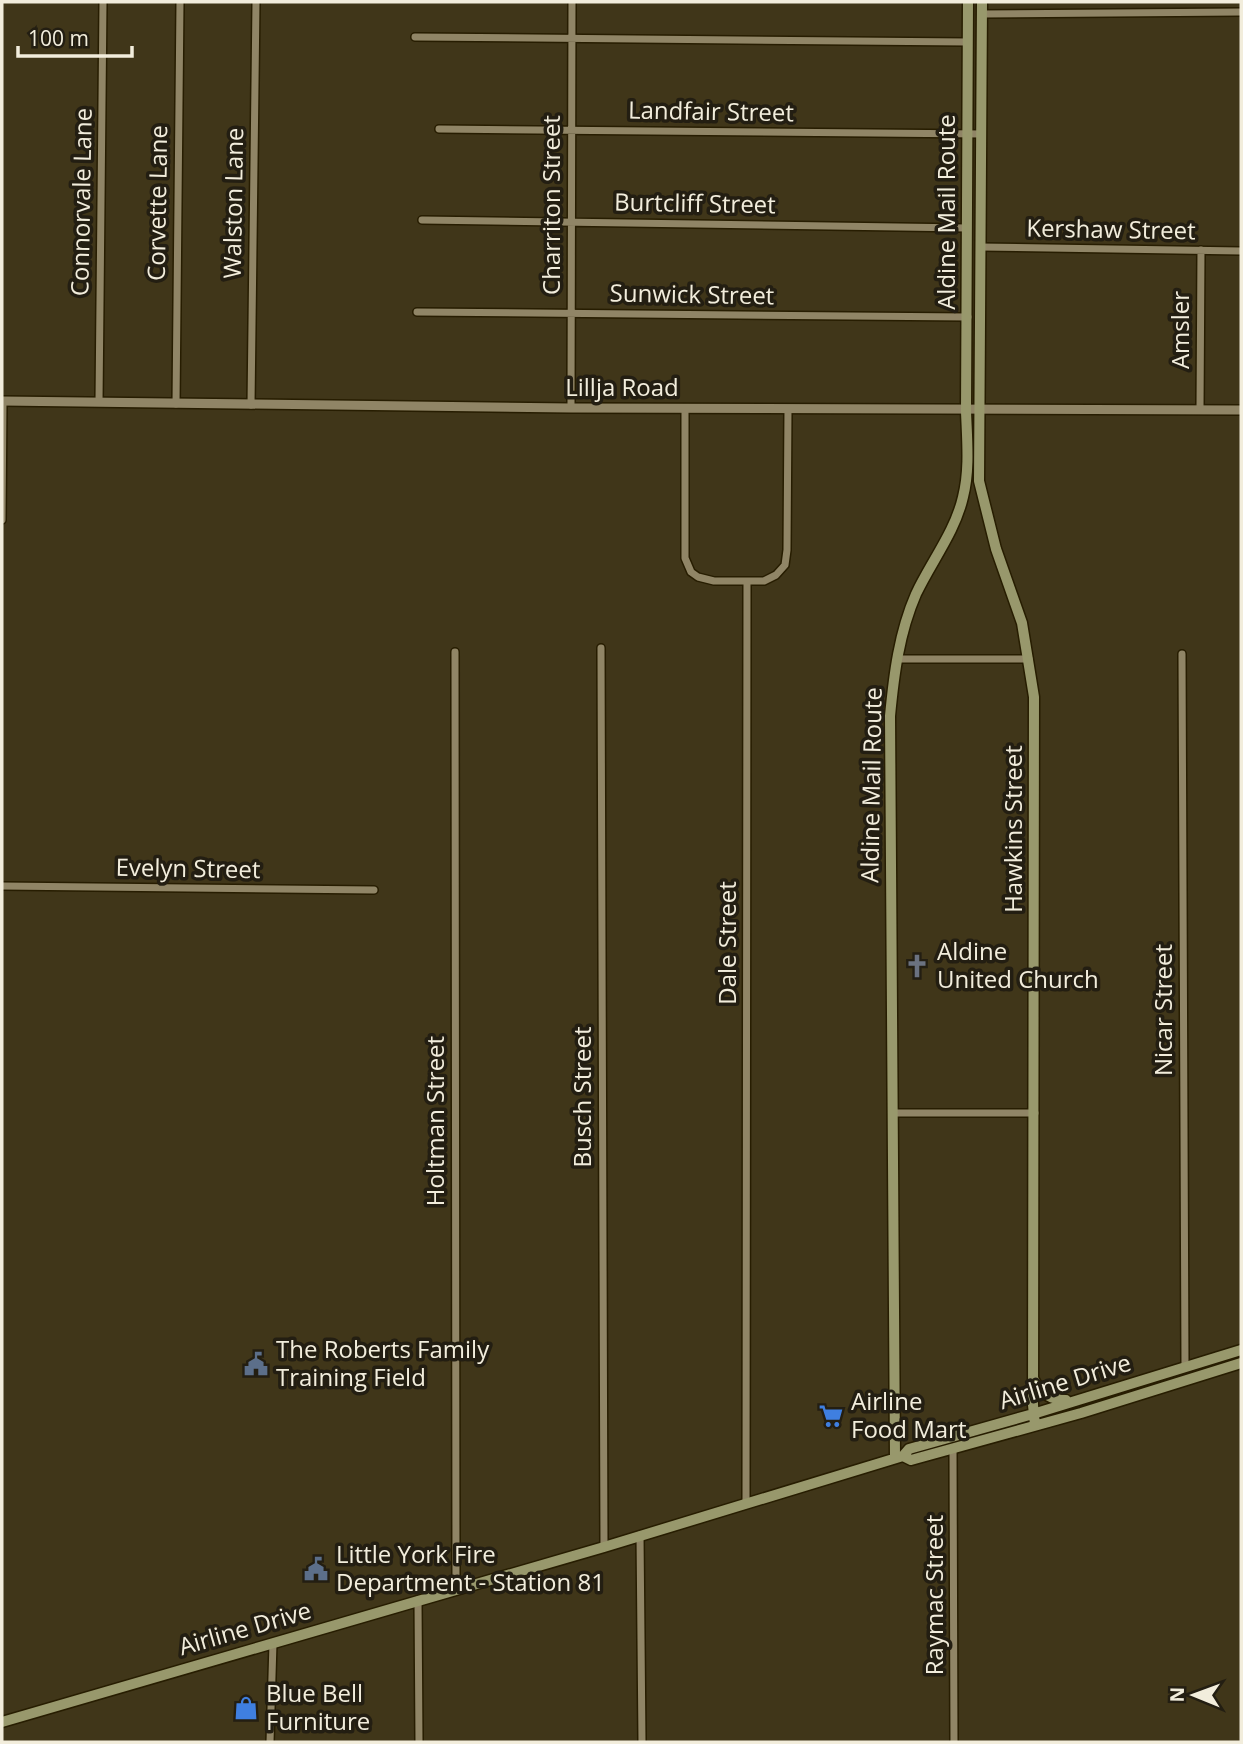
<svg xmlns="http://www.w3.org/2000/svg" width="1243" height="1744" font-family="'Open Sans',sans-serif">
	<style>
		.lines { fill: none; stroke-linecap: round; stroke-linejoin: round }
		.minor-casing { stroke: #271d01; stroke-width: 10 }
		.tertiary-casing { stroke: #271d01; stroke-width: 12 }
		.secondary-casing { stroke: #271d01; stroke-width: 13 }
		.minor { stroke: #908566; stroke-width: 7 }
		.tertiary { stroke: #908566; stroke-width: 9 }
		.secondary { stroke: #98986c; stroke-width: 10 }
		.labels { text-anchor: middle; stroke-width: 7; stroke-linejoin: round; paint-order: stroke }
		.street-label { font-size: 24px; fill: #f2eddc; stroke: #231e12 }
		.poi-label { font-size: 24px; fill: #f2eddc; stroke: #231e12; text-anchor: start }
	</style>
	<rect width="100%" height="100%" fill="#403619"/>
	<g class="lines">
		<!-- minor casing -->
		<g class="minor-casing">
			<path id="minor" d="M982 14 1241 12
				M415 37 968 42
				M439 129 982 134
				M422 220 967 228
				M980 247 1241 251
				M417 312 968 317
				M99 402 103 2
				M176 404 180 2
				M251 405 256 2
				M571 408 572 2
				M685 408V558L691 572 698 577 714 581H764L776 575 785 565 787 550 788 409
				M1200 410 1201 250
				M2 520 3 401
				M601 648 604 1547
				M455 652 456 1589
				M1182 654 1185 1366
				M897 659H1029
				M2 886 374 890
				M893 1113H1035
				M953 1448 954 1742
				M746 1503 747 583
				M640 1535 642 1742
				M418 1600 419 1742
				M270 1742 273 1643"/>
		</g>
		<!-- tertiary casing -->
		<g class="tertiary-casing">
			<path id="tertiary" d="M2 401 571 408 1241 410"/>
		</g>
		<!-- secondary casing -->
		<g class="secondary-casing">
			<path id="secondary" d="M982 2 979 481 996 549 1022 623 1034 697 1033 1405 1035 1425
				M1034 1380C1041 1394 1051 1400 1066 1400
				M903 1456 911 1460 1081 1413 1241 1363
				M895 1458 890 716C894 674 899 633 916 594 931 562 955 532 963 497 970 469 967 440 966 411L968 2
				M2 1722 604 1547 903 1456 909 1449 1033 1414 1241 1350"/>
		</g>
		<!-- minor -->
		<use href="#minor" class="minor"/>
		<!-- tertiary -->
		<use href="#tertiary" class="tertiary"/>
		<!-- secondary -->
		<use href="#secondary" class="secondary"/>
	</g>
	<!-- icons -->
	<defs>
		<g id="church-bare" transform="scale(1.89)"><path d="M-1.2-6h2.4v3.5h3.3v2.4h-3.3V6h-2.4V-.1h-3.3v-2.4h3.3Z" fill="#6b7280" stroke="#231e12" stroke-width="2.5" paint-order="stroke"/></g>
		<g id="civic-bare" transform="scale(1.89)"><path d="M-.6-6.5H3V-4.5H.6V-3L4-1V1h2V6H-6V1h2V-1L-.6-3ZM-1.2 2.5V6h2.4V2.5Z" fill="#5c6f8a" stroke="#231e12" stroke-width="2.5" paint-order="stroke"/></g>
		<g id="supermarket-bare" transform="scale(1.89)"><path d="M-6-5.5h2.5l.6 2H6L4.5 2H-2.5L-4.4-4H-6ZM-1.5 3.2a1.3 1.3 0 1 0 .1 0ZM3 3.2a1.3 1.3 0 1 0 .1 0Z" fill="#3f7fe0" stroke="#231e12" stroke-width="2.5" paint-order="stroke"/></g>
		<g id="shop-bare" transform="scale(1.89)"><path d="M-5-2.5h2.3a2.7 3.5 0 0 1 5.4 0H5L5.5 6h-11ZM-1.5-2.5h3a1.5 2.3 0 0 0-3 0Z" fill="#3f7fe0" stroke="#231e12" stroke-width="2.5" paint-order="stroke"/></g>
	</defs>
	<g fill-rule="evenodd">
		<use href="#church-bare" x="917" y="966"/>
		<use href="#civic-bare" x="256" y="1364"/>
		<use href="#supermarket-bare" x="831" y="1416"/>
		<use href="#civic-bare" x="316" y="1569"/>
		<use href="#shop-bare" x="246" y="1708"/>
	</g>
	<g class="labels">
		<!-- street labels -->
		<g class="street-label">
			<text transform="translate(711 112) rotate(1)" y="8">Landfair Street</text>
			<text transform="translate(82 202) rotate(-89)" y="8">Connorvale Lane</text>
			<text transform="translate(158 203) rotate(-89)" y="8">Corvette Lane</text>
			<text transform="translate(234 203) rotate(-89)" y="8">Walston Lane</text>
			<text transform="translate(695 204) rotate(1)" y="8">Burtcliff Street</text>
			<text transform="translate(552 205) rotate(-90)" y="8">Charriton Street</text>
			<text transform="translate(947 212) rotate(-90)" y="8">Aldine Mail Route</text>
			<text transform="translate(1111 230) rotate(1)" y="8">Kershaw Street</text>
			<text transform="translate(692 295) rotate(1)" y="8">Sunwick Street</text>
			<text transform="translate(1181 330) rotate(-90)" y="8">Amsler</text>
			<text x="622" y="396">Lillja Road</text>
			<text transform="translate(872 785) rotate(-89)" y="8">Aldine Mail Route</text>
			<text transform="translate(1014 829) rotate(-90)" y="8">Hawkins Street</text>
			<text transform="translate(188 869) rotate(1)" y="8">Evelyn Street</text>
			<text transform="translate(728 943) rotate(-90)" y="8">Dale Street</text>
			<text transform="translate(1164 1010) rotate(-90)" y="8">Nicar Street</text>
			<text transform="translate(583 1097) rotate(-90)" y="8">Busch Street</text>
			<text transform="translate(436 1121) rotate(-90)" y="8">Holtman Street</text>
			<text transform="translate(1065 1382) rotate(-17)" y="8">Airline Drive</text>
			<text transform="translate(935 1595) rotate(-90)" y="8">Raymac Street</text>
			<text transform="translate(245 1629) rotate(-16)" y="8">Airline Drive</text>
		</g>
		<!-- poi labels -->
		<g class="poi-label">
			<text x="937" y="960">Aldine<tspan x="937" dy="28">United Church</tspan></text>
			<text x="276" y="1358">The Roberts Family<tspan x="276" dy="28">Training Field</tspan></text>
			<text x="851" y="1410">Airline<tspan x="851" dy="28">Food Mart</tspan></text>
			<text x="336" y="1563">Little York Fire<tspan x="336" dy="28">Department - Station 81</tspan></text>
			<text x="266" y="1702">Blue Bell<tspan x="266" dy="28">Furniture</tspan></text>
		</g>
	</g>
	<!-- border -->
	<rect width="1243" height="1744" fill="none" stroke="#f2eddc" stroke-width="7"/>
	<!-- north arrow -->
	<g transform="translate(1194 1695) rotate(271)" stroke="#231e12" stroke-width="5" paint-order="stroke">
	<path d="M0-5L12 26L0 18L-12 26Z" fill="#f2eddc"/>
	<text y="-10" font-size="19" font-weight="bold" text-anchor="middle" fill="#f2eddc">N</text>
	</g>
	<!-- scale -->
	<path d="M18 46v10h114v-10" fill="none" stroke="#f2eddc" stroke-width="3.5"/>
	<text x="28" y="46" font-size="21" fill="#f2eddc" stroke="#231e12" stroke-width="5" paint-order="stroke">100 m</text>
</svg>
